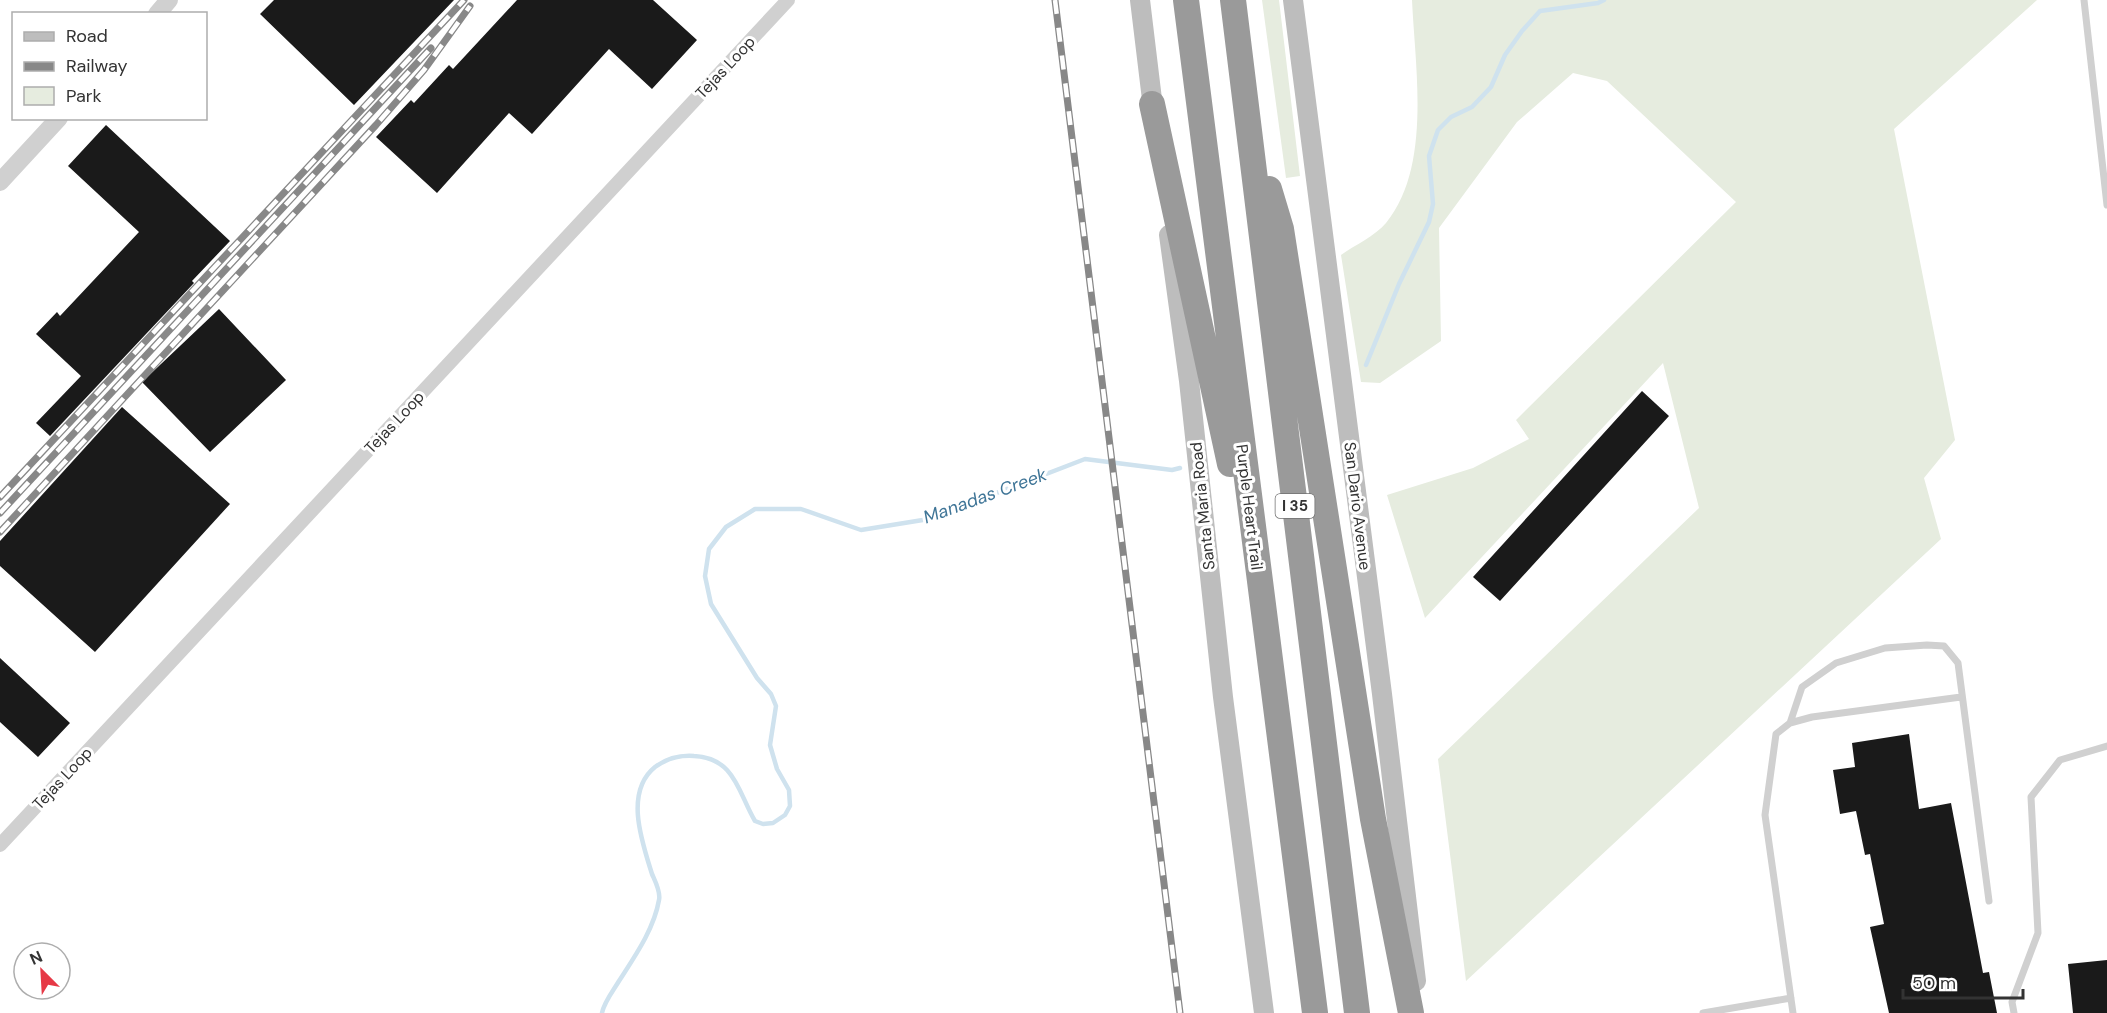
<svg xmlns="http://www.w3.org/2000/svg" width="2107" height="1013" font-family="'DM Sans',sans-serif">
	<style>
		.green { fill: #e6ecdf }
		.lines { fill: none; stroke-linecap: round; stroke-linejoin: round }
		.stream { stroke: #cfe2ee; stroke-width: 4.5 }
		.building { fill: #1a1a1a }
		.service { stroke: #d0d0d0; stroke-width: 7 }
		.minor { stroke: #d0d0d0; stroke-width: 14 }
		.tertiary { stroke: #d0d0d0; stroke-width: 18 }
		.secondary { stroke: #bdbdbd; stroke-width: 20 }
		.motorway { stroke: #9a9a9a; stroke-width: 26 }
		.rail-casing { stroke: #888; stroke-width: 7 }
		.rail { stroke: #fff; stroke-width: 4.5; stroke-dasharray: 14; stroke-linecap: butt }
		.labels { text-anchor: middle; stroke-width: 6; stroke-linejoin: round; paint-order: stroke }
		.shield { fill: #fff; stroke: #707070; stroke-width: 1.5 }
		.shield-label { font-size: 15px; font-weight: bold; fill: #333 }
		.street-label { font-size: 16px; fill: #333; stroke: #fff }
		.water-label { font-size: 18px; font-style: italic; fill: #3f7597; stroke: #fff }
	</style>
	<rect width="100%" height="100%" fill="#fff"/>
	<!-- green -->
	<path class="green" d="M1262 0H1279L1300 176 1286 178Z
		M1412 0H2037L1894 129 1955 440 1924 478 1941 539 1466 981 1438 759 1699 508 1663 363 1425 618 1387 495 1473 468 1529 439 1516 420 1736 202 1607 81 1573 73 1517 122 1439 228 1441 341 1380 383 1361 382 1341 255C1355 245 1375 236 1386 223 1432 167 1415 67 1412 0Z"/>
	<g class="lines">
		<!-- stream -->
		<path class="stream" d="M1366 365 1399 284 1429 222 1433 204 1429 156 1438 130 1451 117 1472 107 1491 87 1505 55 1522 31 1540 11 1598 3 1604 0
			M602 1013C604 1002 613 991 619 981 635 956 654 929 659 900 661 892 655 881 652 874 642 842 624 792 655 767 666 759 680 755 694 756 735 758 738 792 755 821L763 824 773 823 785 815 790 806 789 790 777 769 770 745 776 706 771 694 757 678 711 604 705 576 709 549 726 527 755 509H801L861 530 929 519 1085 459 1172 470 1180 468"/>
	</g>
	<!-- building -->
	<path class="building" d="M274 0H454L354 105 260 14Z
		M517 0H653L697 40 652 89 609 49 532 134 509 113 437 193 376 137 411 100 414 103 449 65 453 69Z
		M106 125 230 241 192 281 194 283 50 436 36 423 81 376 36 334 57 312 60 316 139 232 68 166Z
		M219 309 286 380 210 452 142 382Z
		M1642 391 1669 416 1500 601 1473 577Z
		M122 407 230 504 95 652 0 566V541Z
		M0 658 70 723 38 757 0 722Z
		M1909 734 1919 809 1951 803 1983 973 1989 972 1997 1013H1889L1870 927 1884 924 1870 854 1865 855 1856 811 1840 814 1833 770 1855 767 1852 743Z
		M2107 960V1013H2073L2068 964Z"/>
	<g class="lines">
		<!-- service -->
		<path class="service" d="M2084 0 2107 205
			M1790 723 1802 687 1836 663 1885 648 1927 645 1944 646 1958 663 1989 901
			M1703 1013 1791 998
			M1793 1013 1765 815 1776 734 1790 723 1812 717 1961 697
			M2014 1013 2012 1002 2038 933 2031 797 2060 760 2107 746"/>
		<!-- minor -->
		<path class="minor" d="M0 845 788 0"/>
		<!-- tertiary -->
		<path class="tertiary" d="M157 14 169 0
			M0 182 59 118"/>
		<!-- secondary -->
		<path class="secondary" d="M1140 0 1154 116
			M1293 0 1382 694 1416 981
			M1169 235 1189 381 1223 697 1264 1013"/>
		<!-- motorway -->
		<path class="motorway" d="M1186 0 1315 1013
			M1233 0 1357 1013
			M1152 104 1230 464
			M1269 189 1281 229 1373 819 1411 1013"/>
		<!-- rail casing -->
		<g class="rail-casing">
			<path id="rail" d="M1055 0 1180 1013
				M0 497 464 0
				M0 513 431 48
				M0 532 376 125 424 70 470 6"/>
		</g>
		<!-- rail -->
		<use href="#rail" class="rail"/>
	</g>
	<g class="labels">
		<!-- shield labels -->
		<rect class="shield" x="1275.5" y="494" width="39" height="24" rx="4.5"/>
		<g class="shield-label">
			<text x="1295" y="511">I 35</text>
		</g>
		<!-- street labels -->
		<g class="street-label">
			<text transform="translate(725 67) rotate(-47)" y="6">Tejas Loop</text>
			<text transform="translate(394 422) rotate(-47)" y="6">Tejas Loop</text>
			<text transform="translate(1202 506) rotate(-96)" y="6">Santa Maria Road</text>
			<text transform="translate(1358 506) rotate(83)" y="6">San Dario Avenue</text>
			<text transform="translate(1250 507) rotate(83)" y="6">Purple Heart Trail</text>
			<text transform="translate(62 778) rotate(-47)" y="6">Tejas Loop</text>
		</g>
		<!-- water labels -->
		<g class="water-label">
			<text transform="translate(985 496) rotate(-20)" y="6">Manadas Creek</text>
		</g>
	</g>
	<!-- legend -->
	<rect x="12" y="12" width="195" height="108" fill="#ffffff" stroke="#adadad" stroke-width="1.5"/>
	<rect x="24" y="32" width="30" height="9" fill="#bdbdbd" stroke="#adadad" stroke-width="1.5"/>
	<text x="66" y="42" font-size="18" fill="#333333">Road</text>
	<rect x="24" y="62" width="30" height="9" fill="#888888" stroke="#adadad" stroke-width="1.5"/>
	<text x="66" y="72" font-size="18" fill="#333333">Railway</text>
	<rect x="24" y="87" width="30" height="18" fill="#e6ecdf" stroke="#adadad" stroke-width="1.5"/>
	<text x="66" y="102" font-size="18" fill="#333333">Park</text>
	<!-- north arrow -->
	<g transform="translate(42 971) rotate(336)"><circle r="28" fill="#ffffff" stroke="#adadad" stroke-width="1.5"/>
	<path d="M0-4.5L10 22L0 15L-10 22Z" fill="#e63946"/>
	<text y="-9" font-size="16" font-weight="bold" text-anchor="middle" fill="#333333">N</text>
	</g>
	<!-- scale -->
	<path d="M1903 989v9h120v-9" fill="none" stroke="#333333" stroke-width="3"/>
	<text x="1912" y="989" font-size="18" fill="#333333" stroke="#ffffff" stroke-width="4.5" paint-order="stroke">50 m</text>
</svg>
